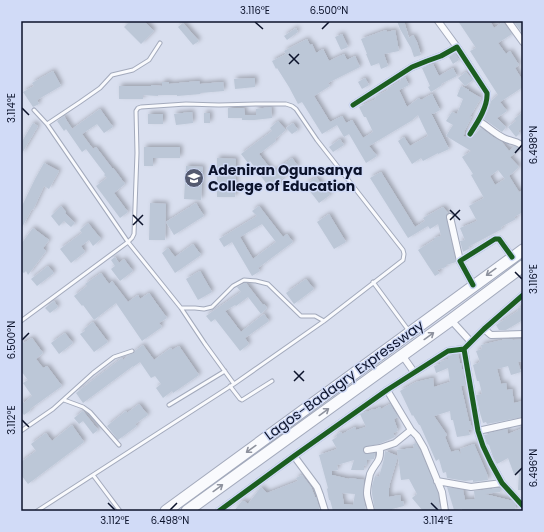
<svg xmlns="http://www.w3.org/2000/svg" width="544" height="532" font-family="Poppins,sans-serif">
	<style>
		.building { fill: #bcc7d7; fill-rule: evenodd; filter: url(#shadow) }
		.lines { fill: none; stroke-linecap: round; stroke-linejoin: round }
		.lane-casing { stroke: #a3aabc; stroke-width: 5 }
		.street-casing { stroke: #a3aabc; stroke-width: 8 }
		.highway-casing { stroke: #a3aabc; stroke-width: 13 }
		.lane { stroke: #f9fafd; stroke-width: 3 }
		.street { stroke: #f9fafd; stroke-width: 6 }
		.highway { stroke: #f9fafd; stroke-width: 11 }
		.cycleway-casing { stroke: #d1dbf7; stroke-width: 8 }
		.cycleway { stroke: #1b5e20; stroke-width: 5 }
		.oneway { stroke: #8e929e }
		.ticks { fill: none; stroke: #0c132b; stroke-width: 1.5 }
		.labels { text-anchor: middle; stroke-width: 3; stroke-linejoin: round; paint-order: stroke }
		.poi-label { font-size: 14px; font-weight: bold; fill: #0c132b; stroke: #d1dbf7; text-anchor: start }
		.street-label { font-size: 14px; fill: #0c132b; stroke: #d1dbf7 }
		.neatline { fill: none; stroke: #0c132b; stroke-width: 1.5 }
		.ticks-label { font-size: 10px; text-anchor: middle; fill: #0c132b }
	</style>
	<defs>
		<filter id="shadow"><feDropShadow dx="2.5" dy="-2.5" stdDeviation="2" flood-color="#0004"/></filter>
	</defs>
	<rect width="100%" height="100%" fill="#d9dfef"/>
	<!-- building -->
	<path class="building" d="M130 21H144L154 31 141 44 124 27Z
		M397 21H404L409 38 413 35 417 42 421 55 414 57 411 48 400 29Z
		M458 21H490L494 28 503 22 512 34 498 43 506 54 510 51 519 65 515 68 523 81V87L500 102 507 111 497 118 506 127 502 132 484 119 488 111 491 101 498 95 470 51 476 48Z
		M516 21H523V34L514 22Z
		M183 23 199 41 193 45 178 27Z
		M296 28 298 32 287 40 284 36Z
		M386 30 387 32 395 30 399 51 384 54 388 66 381 69 379 63 371 66 366 54H367L361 39Z
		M342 34 348 47 341 50 335 37Z
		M307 39 310 45 312 44 316 53 323 49 329 61 344 54 347 60 355 56 360 67 328 83 330 86 314 96 330 122 342 116 346 123 352 120 363 138 373 132 366 117H364L359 107 376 99 375 97 388 90 387 89 401 81 400 80 405 77 409 85 399 90 407 107 419 98 421 100 432 94 440 110 433 114 431 113 449 149 438 154V153L423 161 421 158 412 164 398 141 404 137 410 146 428 136 418 115 411 121 369 146 377 156 366 163 349 134 344 137 337 125 322 134 302 102 298 104 289 87 277 68 276 69 272 61 286 54 284 51Z
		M455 53 459 60 453 64 449 57Z
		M433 64 439 76 453 68 457 76 441 84 442 85 431 92 428 87 430 86 422 68Z
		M53 71 61 86 37 100 39 104 33 107 23 92 34 86 32 83Z
		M466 72 473 80 465 86 458 78Z
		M255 78V87L235 89 234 79Z
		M365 78 369 85 362 89 358 82Z
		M199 81 200 84 223 82 224 91 200 93 201 94 177 96V95H158V96L143 95V99H119V86H151V85L162 86V82H169V84Z
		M461 86 469 90V91L481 98 469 118 472 116 464 132 465 133 463 136 466 137V136L469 138H472L481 128 493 137 502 142 509 151 515 146 518 148 519 150 510 157 519 167 509 176 519 192 523 190V212L514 217 516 219 501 227 502 229 468 247 470 248 463 252 460 241 465 240 460 228 477 221 469 206 484 198 471 175 473 174 462 157 471 151 446 136 453 125 446 121 452 112 457 114 463 99 457 96ZM498 170 505 179 495 185 490 176Z
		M271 107 272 118 254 120H242V118H228V108H244L245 115H256V109Z
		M100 109 113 127 104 133 97 124 82 134 93 149 96 147 112 168H113L117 173 125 184 114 193 128 212 120 218 96 186 107 178 104 175 105 174 86 149 82 152 66 129 64 131 57 121 64 116 72 129Z
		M192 112 193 123 176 125 174 114Z
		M523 112V127L518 131 520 133 516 137 508 127 516 121 514 119Z
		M204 113H210V123H204Z
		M148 114H163V124H148Z
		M278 121 286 130 275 139 276 141 259 154 273 172 292 158 298 166 279 181 281 183 271 190 250 161 248 163 241 154 272 131 270 128Z
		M33 123 38 126 21 155V143Z
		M293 123 298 130 292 134 286 128Z
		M340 139 344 145 333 152 329 147Z
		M144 147H180V158H153V166H144Z
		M217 158 236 159 235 197H217Z
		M44 163 59 171 49 189 44 186 33 210 32 209 21 229V208L35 179Z
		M186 166 203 167 201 200 184 199Z
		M381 172 415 227 425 221 423 218 443 207 448 213 446 215V218L456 262 446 265V267L437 270 440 273 435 276 427 264 418 250 434 240V238L441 236 438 224 430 229 428 226 408 238 370 178Z
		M316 177 330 195 319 203 305 185Z
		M150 203 166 204 165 240H149Z
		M196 203 204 216 174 235 166 222Z
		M61 206 66 212 65 213 75 223 71 227 64 221 59 226 51 216Z
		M259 206 283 237 287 234 293 242 258 268 260 271 252 276 232 242 224 247 219 239 257 216 252 211ZM262 224 276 242 253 259 240 237Z
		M329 214 346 242 334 249 317 222Z
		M88 223 101 239 93 246 89 240 81 246 85 252 71 263 60 249 82 233 80 230Z
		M33 228 49 240 43 248 46 251 28 275 26 271 24 273 21 271V244Z
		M193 244 201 255 175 273 162 253 168 248 175 257Z
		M115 257 119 263 124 259 133 271 120 281 111 269 115 266 111 260Z
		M48 266 54 273 37 286 31 279Z
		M200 271 212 292 198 300 186 279Z
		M101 273 109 284 112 281 128 302 138 295 140 299 149 293 167 318 159 323 162 327 142 341 116 303 94 320 83 305 82 306 74 296 87 286 85 284Z
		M306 279 314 289 294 304 286 293Z
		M245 283H246L263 305 264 304 267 308 261 314 248 297 236 306 235 305 225 311 241 332 264 314 269 321 245 338 249 344 240 351 215 319 211 322 206 316 241 292 237 287Z
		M54 301 58 307 50 313 45 308Z
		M523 306V321V320L506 330H499L496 325 518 311 517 309Z
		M93 322 108 342 94 352 80 334 85 331 84 329Z
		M65 333 73 343 59 354 51 343Z
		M32 338 43 353 36 359 43 368 47 366 62 386 30 409 31 410 24 415 21 411V399L24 403 32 396 23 383 28 380 21 371V339L24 343Z
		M506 339H512L513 340 523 339V361L518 362 521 372 511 375 508 366 497 369 501 384 506 383 507 390 512 389 514 403 523 401V417L487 424 486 422 483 423 480 413 476 395 482 394 479 381H477L473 365 480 362 476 351 482 349 481 345Z
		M143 345 154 360 171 348 172 350 179 346 199 375 173 393 172 391 163 398 156 388 161 384 155 376 151 378 140 362 133 367V366L83 403 76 393 122 358 123 360 129 355 134 353 135 351Z
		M458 354 460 363H461L462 369H463L465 386H461L469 421H470L472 429 468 430 470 435 457 437 453 420H451L450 411 434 416 447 435 445 437 451 452 458 450 461 454 460 449 474 444 487 474 488 480 473 482V480L465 481 447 478 446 472 443 473 439 459 436 461 420 425H419L413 415 412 416 403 397 400 391 416 382 433 378 434 387 450 382 448 368 436 373 434 366 440 364V362L448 359V356H449Z
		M139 404 148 415 135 424 137 426 118 440 107 426 126 411 127 413Z
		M390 404 398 417 394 419 398 431 393 433 395 437 379 444 364 447 363 450 365 454 375 453 374 459 367 460V466L364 465V470H351L354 460 337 465 338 470 332 471V475L349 479V478L364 480 363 495 366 511H333L330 500H329L327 489 328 488 319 455 337 449 332 440 337 437 336 435 341 432 342 434 355 427 356 430 366 427 360 414 367 411V412L373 409 374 410 380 407 381 409ZM342 493 355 494 353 505 344 504Z
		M83 411 98 430 93 434 83 421 79 424 74 418Z
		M72 425 84 442 28 484 21 475V462L36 451 31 444 46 433 52 441Z
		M523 428V471L519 473H523V490H518L519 473 514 474 508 458 497 464 493 457 489 445 487 444 484 435 490 434 489 433 507 429 508 434Z
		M416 443 420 450 438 493 440 511H423L412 498 417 494 409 479 401 480 398 456 390 483 389 488V497L400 495 401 501H403L404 506 392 509V511H375L372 494V486L375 476 379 477 384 459 385 451 398 456 397 450 414 448 413 444Z
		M302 475 311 487 315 497H316L320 511H234L242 501H244L248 504 261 487 267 493 275 490 298 481 296 478Z
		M447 487 463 490 465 500 475 499 474 491 500 488V492L485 494 513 501 516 505 515 511H476V510L462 511V509L454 510Z"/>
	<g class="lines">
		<!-- lane casing -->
		<g class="lane-casing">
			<path id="lane" d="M34 110 47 124 128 242 181 308 205 344 234 384
				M47 124 80 102 100 88 112 75 133 70 149 60 160 43
				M373 282 409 331
				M181 308H195L204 309 212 307 233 286 244 280 256 281 268 284 301 316H315L324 321
				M21 321 128 242 132 238 134 234 137 153 136 111 138 108 141 107 186 104 219 105 258 104H286L292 106 296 109 317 140 403 250 404 254 403 260 324 321 234 384 37 511
				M230 386 240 399 242 400 272 381
				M64 400 83 407 90 412 119 445
				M169 405 225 371
				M21 431 53 409 93 373 114 357 132 351
				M93 475 120 511"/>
		</g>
		<!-- street casing -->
		<g class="street-casing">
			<path id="street" d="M438 21 457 47
				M508 21 523 42
				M353 105 412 67 427 61 441 56 457 47 487 93C488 107 477 123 470 134
				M479 121C487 126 497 136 506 139 513 142 519 141 523 147
				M450 217 460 261
				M473 285 460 261 495 239H499L512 257
				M451 320 471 342
				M484 329 491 335 523 334
				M464 349 478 431 483 446 491 463 502 483 523 506
				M402 355 414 372
				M387 390 411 430 417 436 424 448 442 492 445 511
				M478 431 523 421
				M367 450 380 448 395 443 411 430
				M294 456 317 487 320 495 325 511
				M437 481 471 487 502 483
				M219 511 294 456 387 390 448 351 464 349 484 329 523 295
				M371 511C370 505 367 498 367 493 367 487 369 479 370 474 375 462 381 463 380 448"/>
		</g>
		<!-- highway casing -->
		<g class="highway-casing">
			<path id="highway" d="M166 511 523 250
				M187 511 451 320 523 266"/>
		</g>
		<!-- lane -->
		<use href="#lane" class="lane"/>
		<!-- street -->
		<use href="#street" class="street"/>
		<!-- highway -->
		<use href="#highway" class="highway"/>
		<!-- cycleway casing -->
		<g class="cycleway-casing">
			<path id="cycleway" d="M353 105 412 67 427 61 441 56 457 47 487 93C488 107 477 123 470 134
				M473 285 460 261 495 239H499L512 257
				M464 349 478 431 483 446 491 463 502 483 523 506
				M219 511 294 456 387 390 448 351 464 349 484 329 523 295"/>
		</g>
		<!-- cycleway -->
		<use href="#cycleway" class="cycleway"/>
	</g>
	<!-- one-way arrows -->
	<defs><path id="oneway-shaft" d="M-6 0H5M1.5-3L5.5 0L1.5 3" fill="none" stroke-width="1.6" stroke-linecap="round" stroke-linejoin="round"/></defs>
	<g class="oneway">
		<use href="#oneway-shaft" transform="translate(491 272) rotate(144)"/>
		<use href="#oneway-shaft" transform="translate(429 336) rotate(-36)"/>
		<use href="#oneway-shaft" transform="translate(324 412) rotate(-36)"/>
		<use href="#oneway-shaft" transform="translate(251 449) rotate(144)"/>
		<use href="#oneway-shaft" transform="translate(218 488) rotate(-36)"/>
	</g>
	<!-- ticks -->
	<path class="ticks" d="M255 22 263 29M322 29 329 22M289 54 299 64M289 64 299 54M22 108 29 115M515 153 522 145M450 210 460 220M133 215 143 225M450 220 460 210M133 225 143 215M515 272 522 279M22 340 29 333M294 371 304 381M294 381 304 371M22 420 29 427M515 475 522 468M108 503 115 510M431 503 438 510M170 510 177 503"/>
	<!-- icons -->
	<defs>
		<g id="school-disc" transform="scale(1)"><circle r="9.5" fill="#545a70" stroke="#d1dbf7"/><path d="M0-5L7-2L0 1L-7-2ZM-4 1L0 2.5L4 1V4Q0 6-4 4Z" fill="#fff"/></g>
	</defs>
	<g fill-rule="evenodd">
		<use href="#school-disc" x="194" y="178"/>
	</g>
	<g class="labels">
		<!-- poi labels -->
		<g class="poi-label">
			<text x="208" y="175">Adeniran Ogunsanya<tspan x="208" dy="16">College of Education</tspan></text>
		</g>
		<!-- street labels -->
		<g class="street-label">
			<text transform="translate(344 380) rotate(-36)" y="5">Lagos-Badagry Expressway</text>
		</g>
	</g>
	<!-- border -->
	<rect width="544" height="532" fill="none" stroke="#d1dbf7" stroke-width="44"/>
	<rect x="22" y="22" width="500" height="488" class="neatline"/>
	<g class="ticks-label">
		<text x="255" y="14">3.116°E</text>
		<text x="329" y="14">6.500°N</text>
		<text transform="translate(11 108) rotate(-90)" y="4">3.114°E</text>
		<text transform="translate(533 145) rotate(-90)" y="4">6.498°N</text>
		<text transform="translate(533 279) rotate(-90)" y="4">3.116°E</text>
		<text transform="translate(11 340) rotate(-90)" y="4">6.500°N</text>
		<text transform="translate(11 420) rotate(-90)" y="4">3.112°E</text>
		<text transform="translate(533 468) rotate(-90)" y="4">6.496°N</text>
		<text x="115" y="524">3.112°E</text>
		<text x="170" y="524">6.498°N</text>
		<text x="438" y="524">3.114°E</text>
	</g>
</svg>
